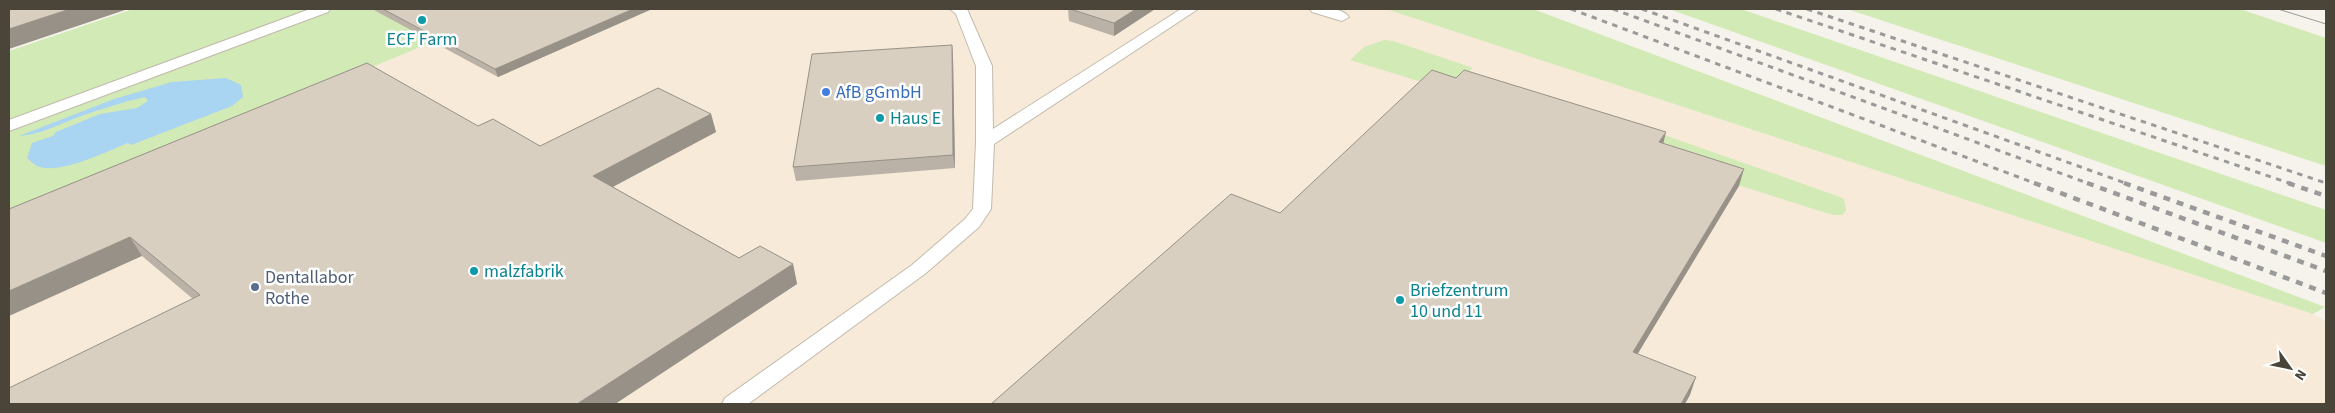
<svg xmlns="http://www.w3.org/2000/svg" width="2335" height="413" font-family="'Source Sans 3',sans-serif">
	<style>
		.commercial { fill: #f7ead8 }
		.green { fill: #d2eab5 }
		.water { fill: #a9d4f2 }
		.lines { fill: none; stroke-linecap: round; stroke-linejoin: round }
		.lane-casing { stroke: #c2bbae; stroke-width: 2 }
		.lane { fill: #fff; fill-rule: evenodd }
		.tram { stroke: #9a9a9a; stroke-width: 1 }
		.rail-far1 { stroke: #9a9a9a; stroke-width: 3; stroke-dasharray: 5.5 5.5; stroke-linecap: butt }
		.rail { stroke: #9a9a9a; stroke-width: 4.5; stroke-dasharray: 7 7; stroke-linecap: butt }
		.wall { fill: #bab2a6 }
		.shaded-wall { fill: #979187 }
		.building { fill: #d8cfc1; stroke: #979187 }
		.culture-dot { fill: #0f9aa8; stroke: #fff; stroke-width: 2 }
		.shop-dot { fill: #3f7fe0; stroke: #fff; stroke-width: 2 }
		.service-dot { fill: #5c6f8a; stroke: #fff; stroke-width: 2 }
		.labels { text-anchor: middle; stroke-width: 5; stroke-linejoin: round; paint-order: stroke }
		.culture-label { font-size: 18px; fill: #0d838f; stroke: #fff; text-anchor: start }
		.shop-label { font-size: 18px; fill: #366cbe; stroke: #fff; text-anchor: start }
		.service-label { font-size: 18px; fill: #4e5e75; stroke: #fff; text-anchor: start }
	</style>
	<rect width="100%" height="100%" fill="#f6f3ec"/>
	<!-- commercial -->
	<path class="commercial" d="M513 9H1386L2313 314 2326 321V404H9V216Z"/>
	<!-- green -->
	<path class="green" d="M133 9H372L440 39 9 216V51Z
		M1386 9H1533L2325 307 2313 314Z
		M1669 9H1741L2326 210V243Z
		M1847 9H2240L2326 38V166Z
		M1384 40 1393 41 1473 68 1455 83H1425L1350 60 1364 47Z
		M1656 132 1840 197 1844 199 1846 211 1842 215H1833L1639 154Z"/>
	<!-- water -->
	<path class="water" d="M226 78 241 85 243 97 232 106 131 145 128 143C107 151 62 174 40 167 35 166 31 161 27 158L32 143 53 136 56 132 100 114 137 108 148 101 145 97C123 102 102 109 81 116 60 124 42 134 19 136L114 99 172 82Z"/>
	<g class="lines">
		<!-- lane casing -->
		<g class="lane-casing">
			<path id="lane" d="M310 9H330L328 12 9 131V120Z
				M950 9H967L992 66 993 129 1181 9H1198L994 144 991 209 979 227 926 273 748 404H722L725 398 912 265 965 219 973 209 976 142V66L956 14Z
				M1310 9C1322 9 1341 6 1349 17L1342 21 1312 12Z"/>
		</g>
		<!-- lane -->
		<use href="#lane" class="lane"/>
		<!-- tram -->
		<path class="tram" d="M2278 9 2326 24"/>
		<!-- rail-far1 -->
		<path class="rail-far1" d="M1571 9 2037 184
			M1613 9 2090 184
			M1642 9 2128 184
			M1776 9 2292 184
			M1807 9 2326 183"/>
		<!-- rail -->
		<path class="rail" d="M2034 183 2326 293
			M2087 183 2326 271
			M2124 183 2326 256
			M2288 183 2326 196"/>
	</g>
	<!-- wall -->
	<path class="wall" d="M372 9H652L498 77Z
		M1068 9H1155L1114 36 1069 21Z
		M952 45 953 57 955 168 796 181 793 167Z
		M711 114 716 132 613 187 739 258 793 264 797 284 615 404H9L193 299 142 256 9 209 478 126 540 146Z"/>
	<!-- shaded-wall -->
	<path class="shaded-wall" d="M70 9H128L9 49V29Z
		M633 9H652L498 77 495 69Z
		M1136 9H1155L1114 36V23Z
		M952 45 953 57 955 168 953 155Z
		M711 114 716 132 599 194 593 176Z
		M1666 132 1662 149 1659 142Z
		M1744 169 1739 186 1628 370 1633 352Z
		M130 237 142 256 9 316V291Z
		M793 264 797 284 615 404H577Z
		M1696 377 1690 395 1685 404H1681Z"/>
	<!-- building -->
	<path class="building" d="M9 9H70L9 29Z
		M383 9H633L495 69Z
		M1070 9H1136L1114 23Z
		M952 45 953 155 793 167 812 54Z
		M367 63 478 126 493 119 540 146 658 88 711 114 593 176 739 258 760 246 793 264 577 404H9V388L200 295 130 237 9 291V209Z
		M1432 70 1456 78 1464 70 1666 132 1659 142 1744 169 1633 352 1696 377 1681 404H991L1231 194 1280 213Z"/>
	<!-- markers -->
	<g class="culture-dot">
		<circle cx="422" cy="20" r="5"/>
		<circle cx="880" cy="118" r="5"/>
		<circle cx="474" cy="271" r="5"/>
		<circle cx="1400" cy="300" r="5"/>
	</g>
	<circle class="shop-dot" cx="826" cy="92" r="5"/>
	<circle class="service-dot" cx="255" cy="287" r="5"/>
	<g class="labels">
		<!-- culture labels -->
		<g class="culture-label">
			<text x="422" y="45" text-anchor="middle">ECF Farm</text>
			<text x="890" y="124">Haus E</text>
			<text x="484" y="277">malzfabrik</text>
			<text x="1410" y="296">Briefzentrum<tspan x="1410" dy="21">10 und 11</tspan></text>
		</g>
		<!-- shop labels -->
		<g class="shop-label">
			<text x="836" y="98">AfB gGmbH</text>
		</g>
		<!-- service labels -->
		<g class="service-label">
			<text x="265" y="283">Dentallabor<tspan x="265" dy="21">Rothe</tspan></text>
		</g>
	</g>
	<!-- border -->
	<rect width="2335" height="413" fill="none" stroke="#4b4439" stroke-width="20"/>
	<!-- north arrow -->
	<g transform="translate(2290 368) rotate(123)" stroke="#ffffff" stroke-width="4" paint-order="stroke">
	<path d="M0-4L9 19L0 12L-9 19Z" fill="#4b4439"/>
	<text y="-8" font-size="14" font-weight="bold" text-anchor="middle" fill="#4b4439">N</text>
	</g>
</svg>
